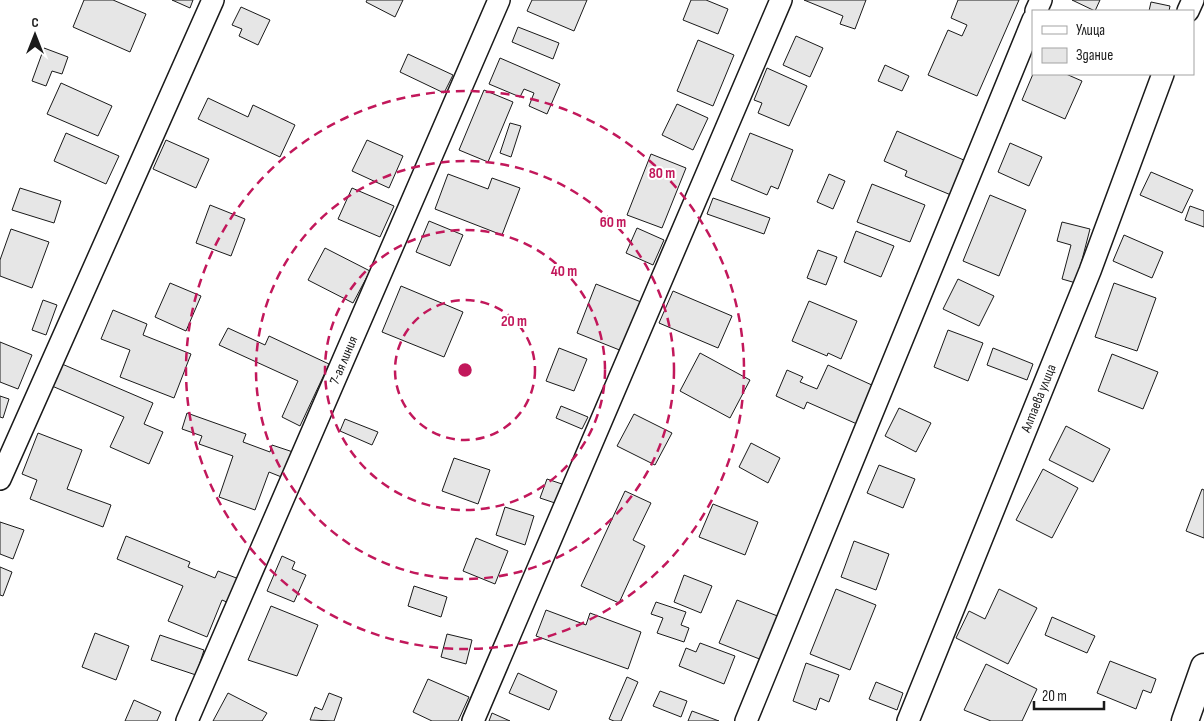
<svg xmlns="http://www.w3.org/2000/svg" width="1204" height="721" font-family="'Sofia Sans Condensed',sans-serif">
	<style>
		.building { fill: #e6e6e6; stroke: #1a1a1a }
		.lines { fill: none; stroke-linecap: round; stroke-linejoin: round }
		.minor-casing { stroke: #1a1a1a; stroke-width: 24 }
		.tertiary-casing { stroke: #1a1a1a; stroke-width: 29 }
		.minor { stroke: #fff; stroke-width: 21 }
		.tertiary { stroke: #fff; stroke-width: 26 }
		.ring { fill: none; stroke: #c2185b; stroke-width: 2.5; stroke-dasharray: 9 6 }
		.labels { text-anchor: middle; stroke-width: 4; stroke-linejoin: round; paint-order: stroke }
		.street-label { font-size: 14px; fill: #1a1a1a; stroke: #fff }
		.centre { fill: #c2185b; stroke: #fff; stroke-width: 2.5 }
		.ring-label { font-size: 15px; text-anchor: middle; font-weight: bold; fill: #c2185b; stroke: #fff; stroke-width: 4; stroke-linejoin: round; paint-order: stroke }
	</style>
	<rect width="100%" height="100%" fill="#fff"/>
	<!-- building -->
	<path class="building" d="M84 0H113L146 14 130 52 73 27Z
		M172 0H193L190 8Z
		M367 0H403L395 17 366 2Z
		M532 0H587L574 31 527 11Z
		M691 0H706L728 9 718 34 683 20Z
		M804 0H866L855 29 840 24 843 16Z
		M958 0H1019L977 96 928 75 948 30 962 36 967 25 951 18Z
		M1072 0H1100L1095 11Z
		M1151 2 1170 6 1169 11H1149Z
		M241 7 270 20 258 45 239 36 242 29 232 25Z
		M518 27 559 43 553 59 512 42Z
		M796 36 823 48 810 77 783 65Z
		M698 40 734 55 713 106 677 91Z
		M44 48 68 57 62 74 52 71 46 86 32 81Z
		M408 54 453 75 444 93 400 72Z
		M500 58 560 84 547 114 529 106 534 93 524 89 520 97 489 84Z
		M885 65 909 76 902 91 878 81Z
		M767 68 807 86 789 126 758 113 762 103 754 100Z
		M1033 74H1066L1082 81 1065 119 1022 100Z
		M61 83 112 106 98 136 47 114Z
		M484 90 513 102 488 162 459 150Z
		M208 98 248 117 253 105 295 125 280 157 198 119Z
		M677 104 708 118 693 150 662 135Z
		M510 123 521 126 511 157 500 153Z
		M897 131 966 161 951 195 905 176 907 171 884 161Z
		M66 133 119 156 106 184 54 161Z
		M750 133 793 150 778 189 771 186 767 195 731 180Z
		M166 140 209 159 196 188 153 169Z
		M367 140 403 156 389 188 352 171Z
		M1010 143 1042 157 1029 186 998 172Z
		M651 154 686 168 662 228 627 215Z
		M1151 172 1193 190 1182 213 1140 195Z
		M448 174 488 189 492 178 520 188 502 235 435 209Z
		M829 174 845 181 833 209 817 202Z
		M872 184 925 205 910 242 857 222Z
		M20 188 61 201 54 223 12 210Z
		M352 188 394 206 380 237 338 219Z
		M990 195 1026 210 999 276 963 261Z
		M713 198 770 218 764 234 707 214Z
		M210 205 245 219 231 256 196 243Z
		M1190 206 1204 211V227L1185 220Z
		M429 221 463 235 450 266 416 252Z
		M1062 222 1090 229 1076 283 1062 279 1071 245 1057 241Z
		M637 228 664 240 653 265 626 253Z
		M11 229 49 242 32 288 0 276V260Z
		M856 231 894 246 881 277 844 262Z
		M1124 235 1163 252 1152 278 1113 261Z
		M325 248 370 271 353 303 308 280Z
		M818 250 837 257 826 285 807 278Z
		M958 279 994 296 979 326 943 309Z
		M170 283 201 296 186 331 155 317Z
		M1114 283 1156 298 1137 351 1095 337Z
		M596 284 641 302 622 351 577 333Z
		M401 286 463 312 444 357 382 332Z
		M673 291 732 316 718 348 659 323Z
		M43 300 57 305 46 335 32 330Z
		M809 301 857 321 841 359 828 353 827 356 792 341Z
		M113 310 147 324 143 335 191 354 174 398 120 377 130 350 101 339Z
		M228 328 265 345 269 336 329 364 300 426 282 417 298 381 219 345Z
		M948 330 983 343 968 381 934 367Z
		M0 342 32 355 18 389 0 382Z
		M559 348 587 359 574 391 546 381Z
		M993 348 1033 364 1027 380 987 365Z
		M700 353 750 380 730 418 680 391Z
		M1112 354 1158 372 1143 409 1098 391Z
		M62 364 153 403 144 424 163 432 149 464 110 447 124 417 52 386Z
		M828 365 874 386 857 424 807 402 804 409 776 396 787 370 803 377 800 382 817 389Z
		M0 396 9 399 3 418 0 417Z
		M561 406 588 417 582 429 556 418Z
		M899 408 931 423 916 452 885 436Z
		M187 413 246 434 243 442 270 452 272 445 293 452 284 478 269 472 255 510 219 497 233 456 199 444 202 436 182 429Z
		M634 414 672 433 655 465 617 446Z
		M345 419 378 432 372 445 340 431Z
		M1066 426 1110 449 1093 482 1049 460Z
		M38 433 82 450 67 489 111 505 103 527 30 499 37 480 22 474Z
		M751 443 780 458 768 483 739 467Z
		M454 458 490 470 478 504 442 491Z
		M879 465 915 479 903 508 867 493Z
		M1043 469 1078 488 1052 538 1016 520Z
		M547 479 562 484 555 503 540 498Z
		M1202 489 1204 490V538L1186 531Z
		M625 491 651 503 633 540 645 546 619 603 581 586Z
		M713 504 758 522 745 555 699 537Z
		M505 507 534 516 525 545 496 535Z
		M0 522 24 530 13 559 0 554Z
		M126 536 190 562 188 567 215 578 218 571 239 579 229 603 222 600 207 637 168 621 183 586 117 559Z
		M476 538 508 551 495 584 463 571Z
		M854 541 889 554 876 590 841 577Z
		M282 556 295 562 292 569 306 575 294 602 267 591Z
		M0 567 12 572 3 596 0 595Z
		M684 575 712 586 701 613 674 602Z
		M414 586 447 597 441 617 408 606Z
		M836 589 876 605 850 670 810 654Z
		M999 589 1037 608 1008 664 956 638 969 611 985 619Z
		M737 600 780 617 762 660 719 643Z
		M656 602 686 612 681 625 689 628 684 642 657 633 663 618 651 614Z
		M271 606 318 625 297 676 248 660Z
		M546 610 586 625 590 613 641 632 628 669 536 636Z
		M1052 617 1095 636 1087 653 1045 635Z
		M95 633 129 646 116 680 82 667Z
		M447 634 472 640 466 664 441 657Z
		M160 635 204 650 196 675 151 660Z
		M700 643 735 656 724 684 679 666 686 648 696 652Z
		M1110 661 1156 679 1151 693 1143 690 1136 709 1097 693Z
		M806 663 839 675 829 702 820 698 816 710 793 701Z
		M986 664 1037 689 1022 721H991L964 710Z
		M518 673 557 691 549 710 509 693Z
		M627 677 638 682 621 721H614L609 719Z
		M428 679 469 697 458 721H432L413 712Z
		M876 682 903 693 897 710 869 699Z
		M660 691 687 701 681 717 653 706Z
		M228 693 267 713 262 721H213Z
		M329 693 342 698 334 721 310 720 315 707 322 710Z
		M134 700 161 712 157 721H125Z
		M692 711 719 721H688Z
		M492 713 510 721H489Z"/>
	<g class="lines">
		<!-- minor casing -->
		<g class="minor-casing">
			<path id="minor" d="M1036 11 1041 0
				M1188 11 1193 0
				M0 479 213 0
				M187 721 499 0
				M473 721 781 0
				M746 721 1033 20
				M908 721 1090 271 1163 74"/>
		</g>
		<!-- tertiary casing -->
		<g class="tertiary-casing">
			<path id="tertiary" d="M1185 721 1204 667"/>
		</g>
		<!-- minor -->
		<use href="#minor" class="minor"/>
		<!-- tertiary -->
		<use href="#tertiary" class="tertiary"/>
	</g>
	<!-- distance rings -->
	<g class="ring">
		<circle cx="465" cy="370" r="70"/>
		<circle cx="465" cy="370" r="140"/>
		<circle cx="465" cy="370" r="209"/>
		<circle cx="465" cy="370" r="279"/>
	</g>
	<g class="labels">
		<!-- street labels -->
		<g class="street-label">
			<text transform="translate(343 360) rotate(-67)" y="5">7-ая линия</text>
			<text transform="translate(1038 398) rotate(-68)" y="5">Алтаева улица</text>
		</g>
	</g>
	<circle cx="465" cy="370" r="8" class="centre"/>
	<g class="ring-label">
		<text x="662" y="178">80 m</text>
		<text x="613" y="227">60 m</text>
		<text x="564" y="276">40 m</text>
		<text x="514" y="326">20 m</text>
	</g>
	<!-- legend -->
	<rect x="1032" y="10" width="162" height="65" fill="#ffffff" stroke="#a3a3a3"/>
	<rect x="1042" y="26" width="25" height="8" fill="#ffffff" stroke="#a3a3a3"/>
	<text x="1076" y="35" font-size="15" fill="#1a1a1a">Улица</text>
	<rect x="1042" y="48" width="25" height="15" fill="#e6e6e6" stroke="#a3a3a3"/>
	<text x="1076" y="60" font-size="15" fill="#1a1a1a">Здание</text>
	<!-- north arrow -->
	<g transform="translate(35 35)" stroke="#ffffff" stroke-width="4" paint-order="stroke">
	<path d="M0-4L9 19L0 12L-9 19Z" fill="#1a1a1a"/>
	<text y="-8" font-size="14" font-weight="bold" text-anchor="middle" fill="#1a1a1a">С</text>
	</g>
	<!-- scale -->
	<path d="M1034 701v8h70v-8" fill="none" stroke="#1a1a1a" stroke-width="2.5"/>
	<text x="1042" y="701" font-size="15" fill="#1a1a1a" stroke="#ffffff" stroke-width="4" paint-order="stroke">20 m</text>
</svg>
